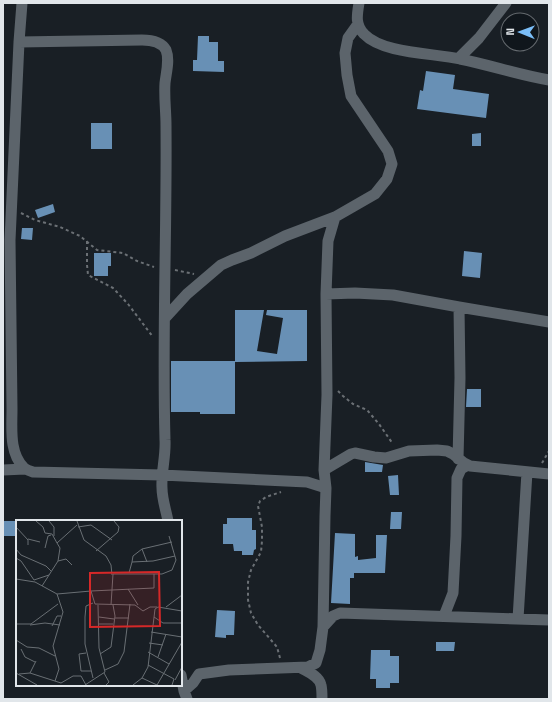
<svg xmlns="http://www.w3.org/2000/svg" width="552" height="702" font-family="'Space Grotesk',sans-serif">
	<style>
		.building { fill: #6890b5 }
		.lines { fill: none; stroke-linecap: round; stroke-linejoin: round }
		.path { stroke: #6b7075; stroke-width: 2; stroke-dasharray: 3 3; stroke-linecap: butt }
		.street { stroke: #5c646b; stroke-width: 11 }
		.inset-road { fill: none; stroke: #696f74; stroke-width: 1 }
		.view { fill: #d62828; fill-opacity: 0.15; stroke: #d62828; stroke-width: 2 }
		.inset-edge { fill: none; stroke: #e1e6ea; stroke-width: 2 }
	</style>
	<rect width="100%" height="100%" fill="#191f25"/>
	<!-- building -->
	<path class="building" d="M198 36H209V42H218V61H224V72L193 71V60H197Z
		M426 71 455 75 453 89 489 94 486 118 417 109 420 90 423 91Z
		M91 123H112V149H91Z
		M481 133V146H472V134Z
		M53 204 55 212 38 218 35 210Z
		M22 228H33L32 240 21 239Z
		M464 251 482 253 480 278 462 276Z
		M94 253H111V266H108V276H94Z
		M235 310H264L257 351 277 354 283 318 266 315 267 310H307V361L235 362V414H200V412H171V361H235Z
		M467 389H481V407H466Z
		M365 462 383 465 382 472H365Z
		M398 475 399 495H390L388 476Z
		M391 512H402L401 529H390Z
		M227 518H252V530H256V549L254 550 253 555H242V551H234L233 544H223V524H227Z
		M3 521H15V536H3Z
		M335 533 355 534V557L358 556V560L376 558V535H387L385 573H354V578H350V604L331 603Z
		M217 610 235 611 234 635H226V638L215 637Z
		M436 642H455L454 651H436Z
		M371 650H390V656H399V683H390V688H376V679H370Z"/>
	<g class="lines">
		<!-- path -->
		<path class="path" d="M21 213 35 220 60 227 80 236 97 250 123 253 137 261 154 267
			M87 241V265L88 275 113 288 128 304 153 337
			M175 270 194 274
			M338 391 343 396 353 404 367 410 379 424 393 444
			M542 463 549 451
			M280 658 277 647 258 625 251 613 248 600V582L251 570 261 552 262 541V527L258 506 260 501 266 497 281 492"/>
		<!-- street -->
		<path class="street" d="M22 3 19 42 10 240 12 409C12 429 9 453 24 468 27 470 30 471 33 472L162 475 307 482 326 488
			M359 3C357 15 355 25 364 34 383 54 434 53 460 59 490 65 519 75 549 80
			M19 42 142 40C150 40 161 41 166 50 170 60 166 73 165 83 164 97 166 111 166 125 167 230 162 335 165 440 166 456 161 472 162 488 162 499 166 510 168 521
			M459 58 479 38 506 3
			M326 294 355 293 393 295 459 307 549 322
			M165 318 187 294 221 265 232 260 251 253 285 236 335 217
			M458 459 460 378 459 307
			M3 470 25 469
			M324 470 351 454 355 453 374 457 386 458 409 451 437 450 447 451 453 454 464 463 470 466 549 474
			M444 616 453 593 456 536 457 478 461 469 468 465
			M518 619 527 472
			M323 627 333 616 340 613 549 620
			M301 668C308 672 319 676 321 685 322 689 322 695 322 699
			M181 675 184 691
			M187 699 184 691 193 683 199 674 229 670 308 667 316 663 320 650 323 627 325 516 326 488 324 470 327 395 326 294 328 241 335 217 375 194 387 179 392 164 388 151 351 96 347 75 345 53 348 38 358 24"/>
	</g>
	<!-- overview -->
	<g transform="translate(16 520)">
		<rect width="166" height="166" fill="#191f25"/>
		<path class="inset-road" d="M20 1 27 7 29 13 36 14 41 23M33 1 38 7V16M61 1 68 20 90 36 95 45 96 55M0 7 12 20V25M62 7 75 5 96 20M12 19 24 22M29 28 32 16 35 15M0 29 5 35 30 46 35 51M126 29 131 42M80 31 102 12 103 7 98 1M0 38 5 41 18 60M42 41 44 28 41 23 61 5M116 42 117 36 126 29 156 22M113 53 116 42 137 41 159 36M0 59 19 62 41 74 75 71 79 84 119 85 127 91 134 87H141M18 60 33 55M26 66 42 41 50 39 56 45M112 69 122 85M75 71 138 68V54M95 85 97 54H146L156 50 160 40 153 16M150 87 166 75M83 97 98 99M138 97 147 103H166M99 98H113M0 104H15L42 84M83 104H97M14 105 29 103 44 105M36 106 41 96H45M135 112 166 117M0 120 11 127 23 128 39 136M133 123 147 125M5 129 9 137 19 142M132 132 153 144M70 133 63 134 65 151H75M84 134 95 127 99 96 97 85M142 137 150 114M132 145 158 159 156 165M89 150 102 144 108 132 114 84M0 153 21 165M14 153 45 163 57 156H65L70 165M88 153 93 162 90 165M3 154 14 153 20 141M77 158 69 124V97L70 86 77 83M126 158 141 165M159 160 166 147M39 161 43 149 37 126 47 92 41 74M69 165 89 152 83 128 82 85M117 165 126 158 132 147 139 89 142 87 166 91M141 165 166 122"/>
		<path class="view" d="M143 52 144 106 74 107V53Z"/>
		<rect width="166" height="166" class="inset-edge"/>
	</g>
	<!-- border -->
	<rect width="552" height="702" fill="none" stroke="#e1e6ea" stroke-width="8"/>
	<!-- north arrow -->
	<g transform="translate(520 32) rotate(271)"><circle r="19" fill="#10161c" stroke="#64696e"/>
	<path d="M0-3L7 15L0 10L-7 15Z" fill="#7bbef8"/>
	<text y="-6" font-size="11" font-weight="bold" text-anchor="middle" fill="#e1e6ea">N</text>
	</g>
</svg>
